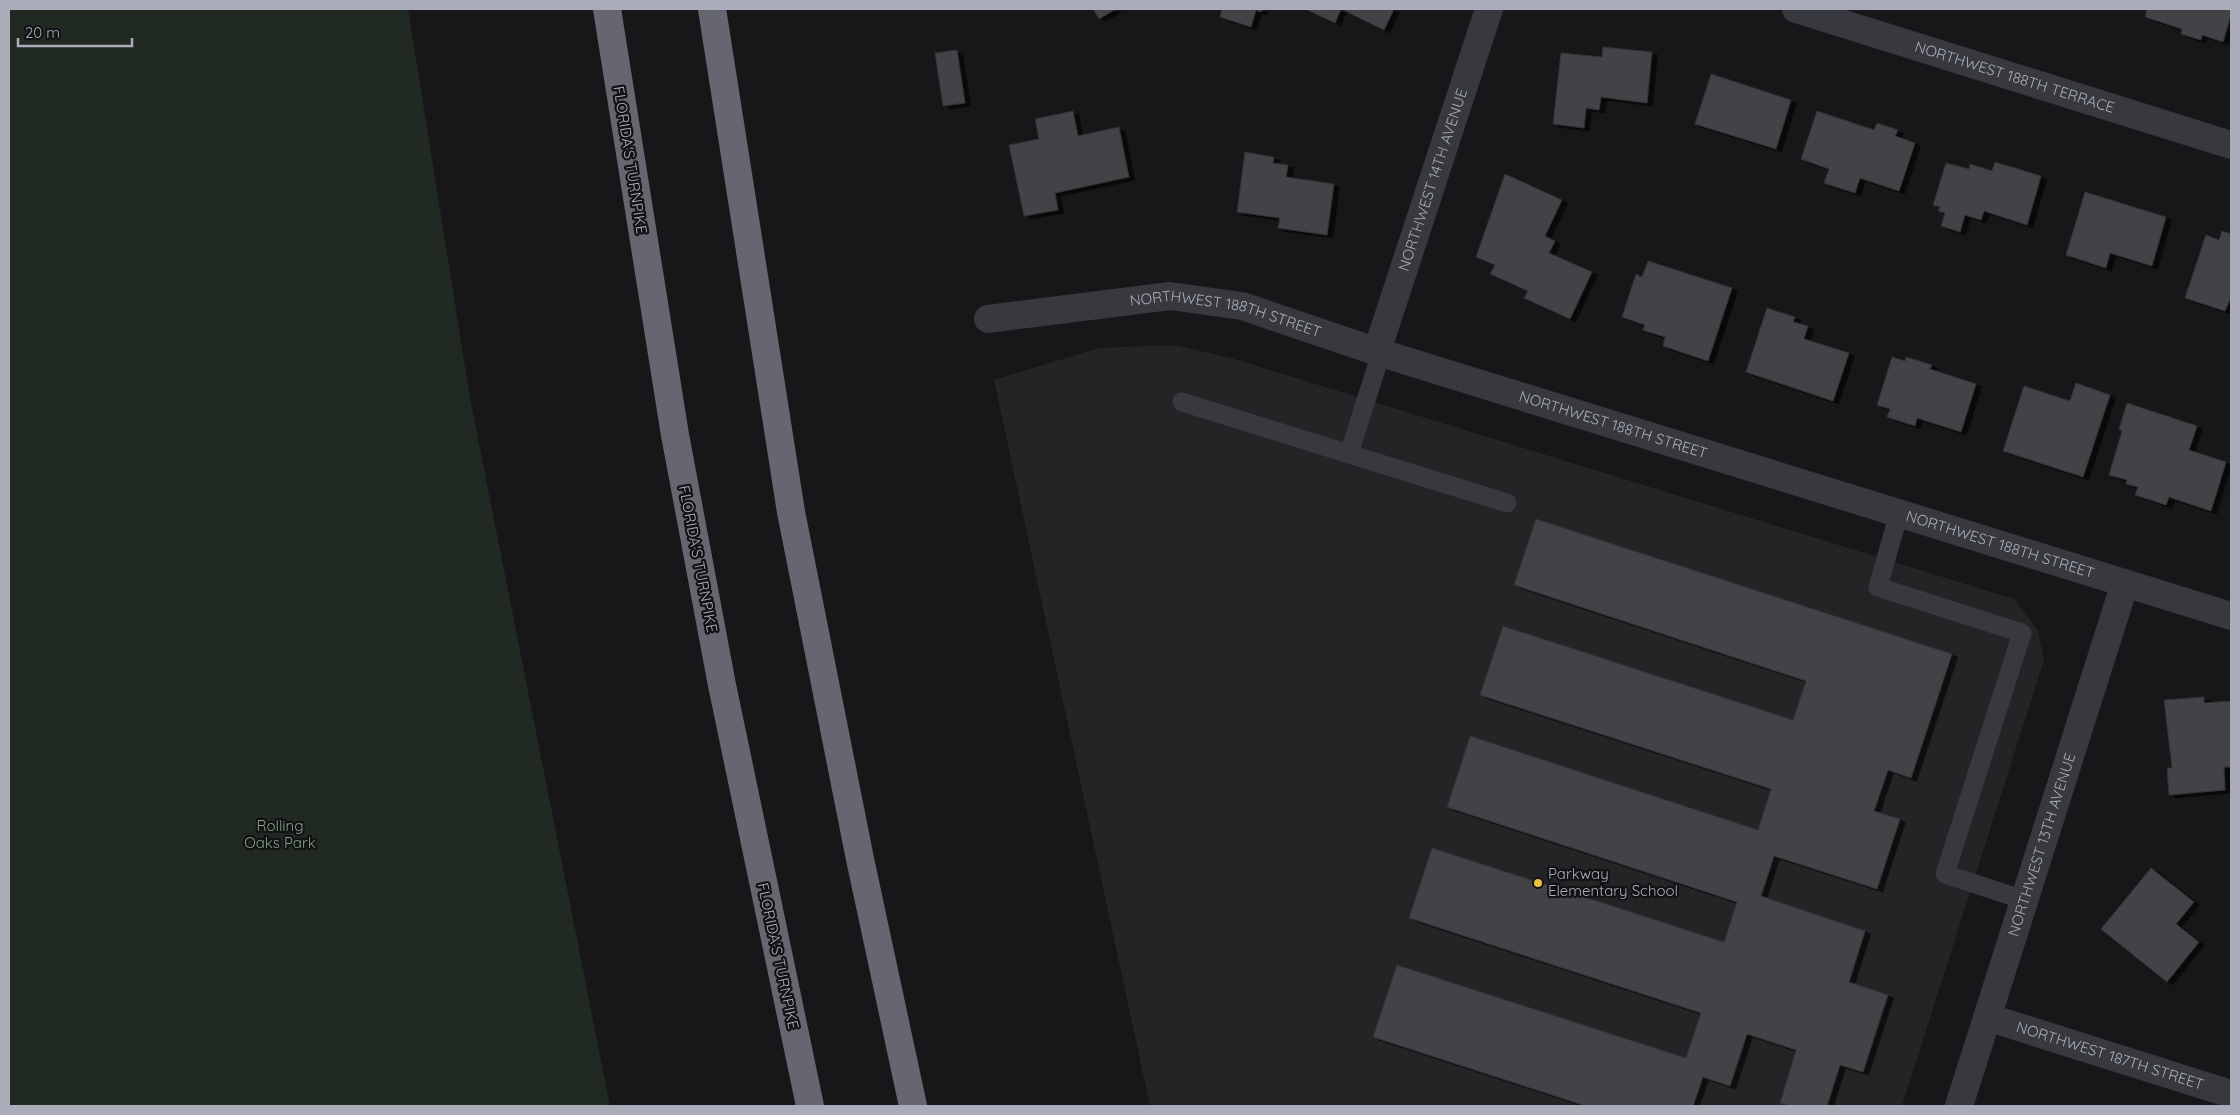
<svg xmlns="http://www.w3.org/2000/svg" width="2240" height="1115" font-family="Quicksand,sans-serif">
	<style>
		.built { fill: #242326 }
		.green { fill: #212923 }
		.building { fill: #424246; stroke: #323135; filter: url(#shadow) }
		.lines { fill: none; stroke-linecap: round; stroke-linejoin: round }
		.lane { stroke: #38393e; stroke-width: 19 }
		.street { stroke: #38393e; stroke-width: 28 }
		.highway { stroke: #65666f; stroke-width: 28 }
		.poi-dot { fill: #edc03c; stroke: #121214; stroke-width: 2 }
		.labels { text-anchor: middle; stroke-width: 4.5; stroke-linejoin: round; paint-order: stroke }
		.street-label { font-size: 15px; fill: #aaadb9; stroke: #121214 }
		.park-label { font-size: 15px; fill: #81a386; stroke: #121214 }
		.poi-label { font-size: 15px; fill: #aaadb9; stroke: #121214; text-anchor: start }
	</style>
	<defs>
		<filter id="shadow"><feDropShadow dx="5.5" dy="3" stdDeviation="0" flood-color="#0009"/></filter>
	</defs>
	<rect width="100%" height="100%" fill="#171719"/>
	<!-- built -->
	<path class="built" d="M1175 345 1231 358 2014 599 2038 631 2044 660 1902 1106H1150L994 380 1099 348Z"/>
	<!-- green -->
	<path class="green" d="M9 9H408L470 398 610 1106H9Z"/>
	<!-- building -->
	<path class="building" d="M1093 9H1116L1099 19Z
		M1222 9H1262L1261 12 1256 10 1251 27 1220 17Z
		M1305 9H1394L1384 30 1341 9 1335 23Z
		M2147 9H2231V15L2223 42 2202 35 2201 40 2181 34 2182 29 2145 17Z
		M1603 47 1652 52 1647 103 1601 97 1599 110 1586 108 1584 128 1553 124 1561 53 1602 57Z
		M957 50 965 103 943 106 935 53Z
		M1711 74 1791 100 1776 149 1695 124Z
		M1073 111 1078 136 1119 127 1129 177 1055 193 1058 210 1024 216 1009 145 1039 139 1035 119Z
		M1817 111 1874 130 1877 123 1898 130 1895 136 1915 143 1899 191 1860 178 1855 193 1824 183 1829 169 1801 159Z
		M1245 152 1274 157 1273 163 1288 165 1286 177 1334 184 1327 235 1278 228 1280 218 1237 212Z
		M1995 162 2041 176 2027 225 1984 211 1981 220 1965 215 1960 232 1941 226 1945 213 1938 211 1940 207 1933 205 1946 163 1969 169 1970 164 1992 171Z
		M1505 174 1562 200 1545 236 1555 241 1549 253 1592 272 1570 319 1524 298 1528 291 1490 274 1495 265 1476 257Z
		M2085 192 2166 217 2152 266 2110 253 2106 268 2066 255Z
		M2222 231 2231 234V297L2225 311 2185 298 2206 235 2219 240Z
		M1648 261 1732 288 1708 361 1663 346 1665 337 1643 330 1645 325 1622 317 1636 274 1642 277Z
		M1767 308 1795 317 1793 322 1808 326 1804 339 1849 353 1833 401 1746 372Z
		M1892 357 1905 361 1906 357 1932 365 1930 369 1976 384 1961 432 1917 418 1915 426 1887 417 1890 409 1877 405Z
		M2076 383 2110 395 2083 477 2003 451 2024 386 2070 401Z
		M2127 403 2197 426 2189 450 2226 462 2211 511 2169 497 2166 505 2135 495 2138 487 2126 484 2127 480 2109 475 2122 431 2119 429Z
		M1536 519 1952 654 1911 778 1888 770 1874 811 1900 819 1877 889 1774 856 1761 896 1865 931 1849 982 1888 995 1863 1072 1840 1065 1827 1106H1791L1780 1103 1796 1050 1747 1034 1730 1086 1703 1077 1693 1106H1586L1373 1037 1397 965 1686 1058 1701 1013 1409 918 1432 848 1724 942 1737 902 1447 807 1470 736 1758 830 1771 789 1480 695 1503 626 1793 720 1806 681 1514 585Z
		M2204 697V703L2231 701V767H2224L2225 790 2169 795 2167 768H2172L2164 700Z
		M2151 868 2194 902 2176 924 2199 942 2167 982 2101 929Z"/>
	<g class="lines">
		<!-- lane -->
		<path class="lane" d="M1182 402 1507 503
			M1349 454 1381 353
			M1899 513 1878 587 2022 633 1945 874 2024 900"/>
		<!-- street -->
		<g class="street">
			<path id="s1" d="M1796 9 2231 145"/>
			<path id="s2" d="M988 319 1170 296 1242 306 1381 353 2231 616"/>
			<path id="s3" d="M1377 351 1489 9"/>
			<path id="s4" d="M1987 1017 2231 1094"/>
			<path id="s5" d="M1959 1106 2125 583"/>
		</g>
		<!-- highway -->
		<path class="highway" d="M607 9 675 435 722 685 810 1106
			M712 9 791 512 860 859 913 1106"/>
	</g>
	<!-- markers -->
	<circle class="poi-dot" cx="1538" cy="883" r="5"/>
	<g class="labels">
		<!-- street labels -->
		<g class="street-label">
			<text dy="5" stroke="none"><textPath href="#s1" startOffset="229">NORTHWEST 188TH TERRACE</textPath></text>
			<text transform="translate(630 160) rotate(81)" y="5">FLORIDA'S TURNPIKE</text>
			<text dy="5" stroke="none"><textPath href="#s3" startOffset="180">NORTHWEST 14TH AVENUE</textPath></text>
			<text dy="5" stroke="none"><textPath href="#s2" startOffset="241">NORTHWEST 188TH STREET</textPath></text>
			<text dy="5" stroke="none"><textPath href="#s2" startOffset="646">NORTHWEST 188TH STREET</textPath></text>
			<text dy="5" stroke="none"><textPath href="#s2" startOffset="1051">NORTHWEST 188TH STREET</textPath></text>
			<text transform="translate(698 559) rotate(79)" y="5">FLORIDA'S TURNPIKE</text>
			<text dy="5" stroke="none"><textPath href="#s5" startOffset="274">NORTHWEST 13TH AVENUE</textPath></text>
			<text transform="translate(778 956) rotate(78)" y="5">FLORIDA'S TURNPIKE</text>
			<text dy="5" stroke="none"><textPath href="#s4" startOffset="129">NORTHWEST 187TH STREET</textPath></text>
		</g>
		<!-- park labels -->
		<g class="park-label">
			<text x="280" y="831">Rolling<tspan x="280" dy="17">Oaks Park</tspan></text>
		</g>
		<!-- poi labels -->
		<g class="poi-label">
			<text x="1548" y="879">Parkway<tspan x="1548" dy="17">Elementary School</tspan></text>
		</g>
	</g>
	<!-- border -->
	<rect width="2240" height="1115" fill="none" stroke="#aaadb9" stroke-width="20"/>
	<!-- scale -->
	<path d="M18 38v8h114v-8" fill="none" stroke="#aaadb9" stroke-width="2.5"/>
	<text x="25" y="38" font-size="15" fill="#aaadb9" stroke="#121214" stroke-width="4" paint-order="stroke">20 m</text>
</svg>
